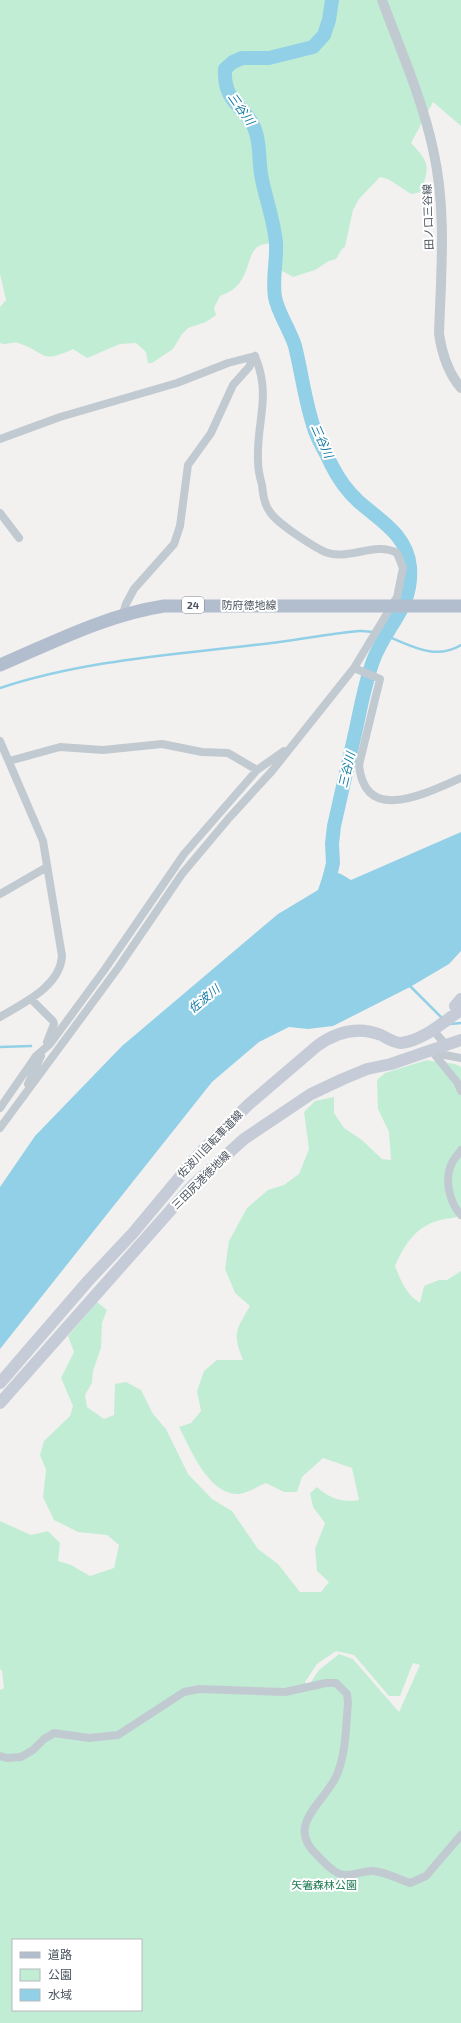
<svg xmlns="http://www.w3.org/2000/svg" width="461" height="2023" font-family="'Exo 2','Noto Sans JP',sans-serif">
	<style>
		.green { fill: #c2edd5; fill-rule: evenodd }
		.water { fill: #92d0e7 }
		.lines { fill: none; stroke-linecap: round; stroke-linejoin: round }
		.stream { stroke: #92d0e7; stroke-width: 2.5 }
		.river { stroke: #92d0e7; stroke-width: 14 }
		.minor { stroke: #c2cad1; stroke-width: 8 }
		.tertiary { stroke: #c2cad1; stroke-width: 10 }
		.secondary { stroke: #c5ccd8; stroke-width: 12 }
		.primary { stroke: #b2becd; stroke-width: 13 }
		.labels { text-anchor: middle; stroke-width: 4; stroke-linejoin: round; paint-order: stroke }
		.shield { fill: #fff; stroke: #80868e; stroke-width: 1 }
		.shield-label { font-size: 10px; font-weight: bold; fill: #49525d }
		.street-label { font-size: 11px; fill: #49525d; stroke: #fff }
		.park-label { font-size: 11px; fill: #1e7a52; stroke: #fff }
		.water-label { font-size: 12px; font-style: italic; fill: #167ca3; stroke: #fff }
	</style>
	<rect width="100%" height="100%" fill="#f3f1f0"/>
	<!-- green -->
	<path class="green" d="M0 0H461V126L433 102 411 143C431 164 429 166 421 192L411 194 388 179 380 177 359 199 353 210 345 247 342 249 336 259 329 261 315 270 293 277 279 269V253L275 244C247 241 253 261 242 279 237 288 230 292 220 296L214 308 216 315 206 322 188 328 182 334 173 349 152 363H148L146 352 136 343 120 344 87 358 73 349C39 365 47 352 18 343 12 341 6 346 0 343V307L6 300 0 274Z
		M427 1060C438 1063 452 1061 461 1067V1215C454 1219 447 1218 440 1220 415 1227 405 1244 395 1266 401 1281 406 1294 420 1303L424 1286 439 1280H447L461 1271V2023H0V1690L4 1688 2 1671 0 1669V1521L31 1535 48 1531 60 1543 58 1561 71 1565 90 1576 114 1568 119 1545 107 1535 78 1532 54 1520 43 1497 46 1470 40 1455 44 1441 70 1416 73 1406 61 1378 74 1352 68 1336 97 1302 107 1310 102 1323 101 1348 93 1371 92 1383 85 1395 87 1407 104 1419 114 1415 115 1384 126 1382 141 1390 153 1414 166 1429 188 1474 212 1499 232 1511 258 1549 278 1564 300 1592H321L329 1582 317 1571 315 1549 325 1523 313 1507 310 1493 317 1487C329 1498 342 1503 359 1500L352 1468 323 1458 302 1477 297 1492H284L266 1483C258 1486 246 1494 237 1494 208 1494 190 1448 179 1427L191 1423 201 1411 197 1391 204 1371 217 1360H243C232 1333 236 1330 250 1306L235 1293 225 1269 229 1241 247 1208 268 1190 284 1185 299 1174 309 1149 304 1112 315 1101 334 1097V1113L344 1128 362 1140 382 1159 391 1160 389 1132 378 1109 377 1080 385 1073ZM336 1651 354 1655 389 1696H400L413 1663 420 1665 399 1712 353 1659 339 1654 319 1670 308 1686 305 1682 317 1664ZM13 1940H141V2010H13Z"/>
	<!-- water -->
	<path class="water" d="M461 832V951L449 964 410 987 333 1026 308 1029 289 1027 259 1042 212 1082 0 1349V1187L35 1136 122 1046 278 914 318 890 325 869 341 874 351 880Z"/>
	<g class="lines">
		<!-- stream -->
		<path class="stream" d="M0 688C82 661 169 655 254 645 289 642 324 634 359 631 395 629 424 667 461 645
			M408 984 443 1019
			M450 1024 461 1023
			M0 1047 31 1046"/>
		<!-- river -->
		<path class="river" d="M327 889 333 863 332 844 334 826C341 794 349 761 356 729 361 706 365 683 373 661 386 625 413 609 410 567 407 534 379 520 358 501 346 490 338 478 331 464 326 453 319 442 315 431 305 403 302 374 295 346 290 330 277 311 275 297 272 279 277 261 276 243 274 219 265 198 261 174 259 162 260 149 257 137 251 106 223 108 225 69L233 62 242 58H269L313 47 324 35 329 20 332 0"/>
		<!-- minor -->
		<path class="minor" d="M0 439 60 417 177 383 228 363 255 356
			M0 513 19 538
			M123 614 126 604 134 589 174 544 180 526 188 465 211 433 233 385 249 367 255 356
			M354 668 380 679 359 765C365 826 428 792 461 778
			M0 741 43 841 62 956C60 987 23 1003 0 1017
			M9 761 60 747 103 750 162 744 202 752 228 753 257 770
			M0 894 47 867
			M31 999 53 1021 54 1024 47 1042
			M432 1029 446 1045
			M434 1053 461 1058
			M435 1055 457 1082 461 1091
			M28 1084 41 1056
			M0 1108 36 1056 50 1044 105 969 184 854 257 770 284 751 287 752
			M0 1128 118 968 182 874 229 818 272 771 354 668 397 597 403 568 397 553C374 540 345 564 321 550 308 543 277 523 270 512 264 504 263 494 262 485 260 478 258 469 258 461 256 422 272 397 255 356
			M461 1150C459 1154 454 1158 452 1163 444 1179 449 1202 461 1215
			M0 1756 7 1758 21 1757 33 1750 44 1739 54 1733 89 1738 118 1735 184 1692 199 1689 285 1692 326 1683H336L347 1694 348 1703C346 1725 346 1751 338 1772 328 1801 283 1824 317 1855 323 1861 331 1871 340 1874 352 1878 362 1870 373 1871 386 1872 398 1879 410 1883L426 1876 461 1835"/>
		<!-- tertiary -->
		<path class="tertiary" d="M382 0C400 49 422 98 433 149 447 210 441 273 439 334 442 354 448 373 461 388"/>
		<!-- secondary -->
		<path class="secondary" d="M0 1383 88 1281 133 1233 198 1155 248 1105 317 1046C336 1032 358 1026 381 1035 387 1038 394 1043 401 1043 422 1041 442 1023 458 1012L455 1006 461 999
			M0 1403 192 1186 244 1139 311 1094 343 1079 367 1069 391 1064 461 1040"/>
		<!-- primary -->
		<path class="primary" d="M0 665C54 642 106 615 164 606H461"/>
	</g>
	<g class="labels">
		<!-- shield labels -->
		<rect class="shield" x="182" y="597" width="22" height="16" rx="3"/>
		<g class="shield-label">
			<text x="193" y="609">24</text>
		</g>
		<!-- street labels -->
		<g class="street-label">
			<text transform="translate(428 217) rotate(-92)" y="4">田ノ口三谷線</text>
			<text x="249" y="609">防府徳地線</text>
			<text transform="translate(210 1144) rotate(-46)" y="4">佐波川自転車道線</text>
			<text transform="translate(201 1180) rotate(-45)" y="4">三田尻港徳地線</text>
		</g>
		<!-- park labels -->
		<g class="park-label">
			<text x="324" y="1889">矢箸森林公園</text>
		</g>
		<!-- water labels -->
		<g class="water-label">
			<text transform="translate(241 109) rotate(55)" y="4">三谷川</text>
			<text transform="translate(322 441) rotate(66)" y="4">三谷川</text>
			<text transform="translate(347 770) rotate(-77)" y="4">三谷川</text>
			<text transform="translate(204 999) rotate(-40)" y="4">佐波川</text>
		</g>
	</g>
	<!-- legend -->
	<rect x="12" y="1939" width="130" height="72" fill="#ffffff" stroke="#b6babe"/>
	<rect x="20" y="1952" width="20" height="6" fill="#b2becd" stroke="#b6babe"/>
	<text x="48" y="1959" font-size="12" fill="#49525d">道路</text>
	<rect x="20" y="1969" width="20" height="12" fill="#c2edd5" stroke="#b6babe"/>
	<text x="48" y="1979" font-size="12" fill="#49525d">公園</text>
	<rect x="20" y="1989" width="20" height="12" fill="#92d0e7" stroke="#b6babe"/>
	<text x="48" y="1999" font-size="12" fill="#49525d">水域</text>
</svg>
